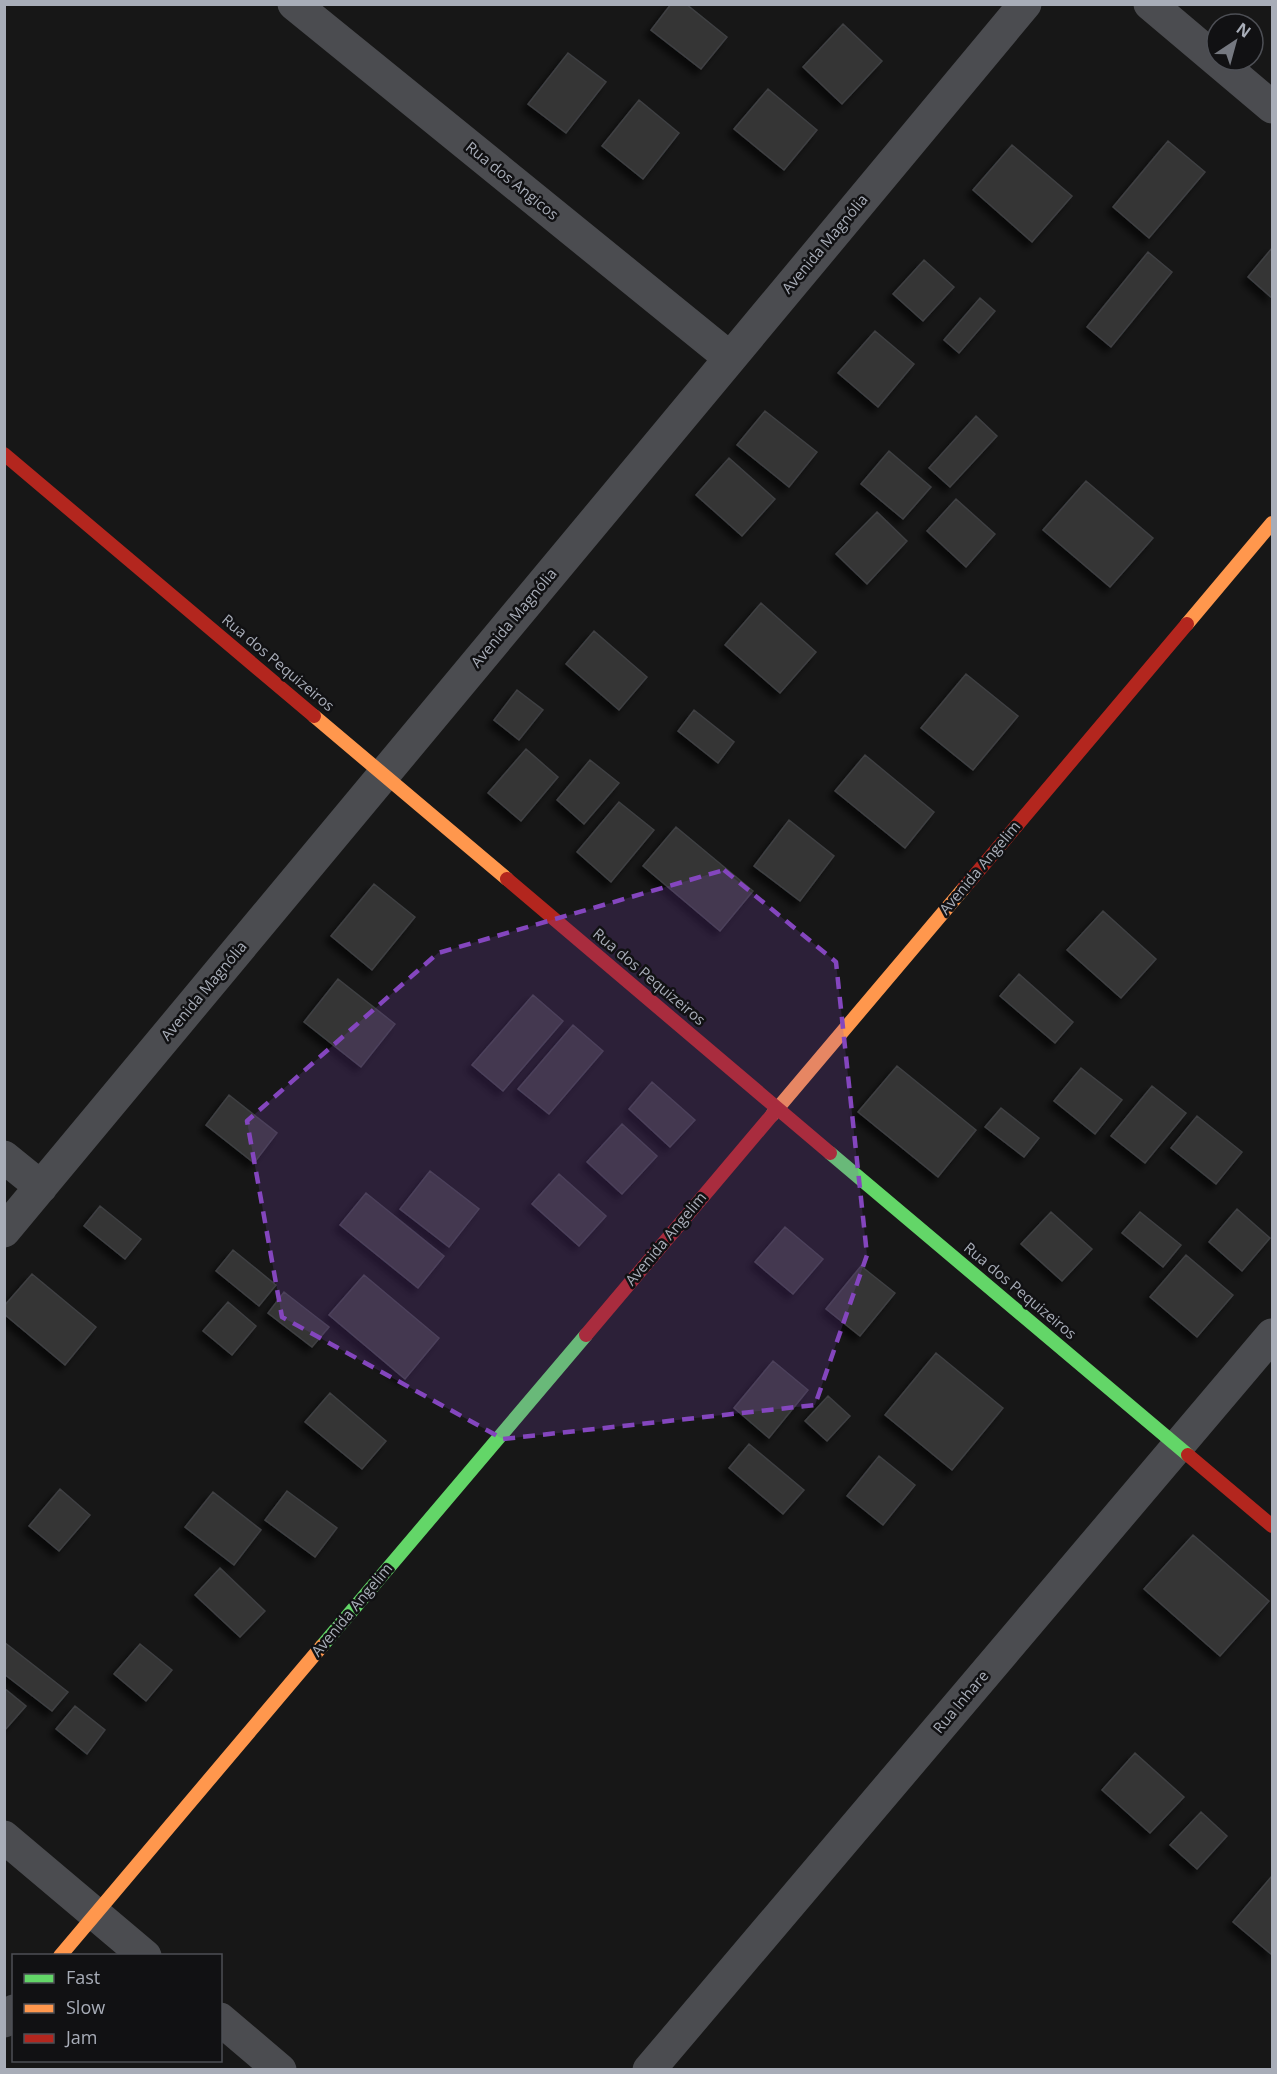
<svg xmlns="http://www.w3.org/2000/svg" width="1277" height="2074" font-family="'Open Sans',sans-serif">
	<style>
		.building { fill: #353536; stroke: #3f4043; stroke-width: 1.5; filter: url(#shadow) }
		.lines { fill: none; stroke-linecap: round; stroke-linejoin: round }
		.street { stroke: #4b4c50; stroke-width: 33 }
		.fast { stroke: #63d668; stroke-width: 14 }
		.slow { stroke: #ff974d; stroke-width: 14 }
		.jam { stroke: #b3261e; stroke-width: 14 }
		.marked { fill: #8446be; fill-opacity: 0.2; stroke: #8446be; stroke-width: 4.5; stroke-dasharray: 12 8; stroke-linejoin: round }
		.labels { text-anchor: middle; stroke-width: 5; stroke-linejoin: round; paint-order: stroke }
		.street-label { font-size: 15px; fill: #a8adb8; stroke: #111113 }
	</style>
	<defs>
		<filter id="shadow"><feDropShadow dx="-5.5" dy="5.5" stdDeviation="3" flood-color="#0009"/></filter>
	</defs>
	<rect width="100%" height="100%" fill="#171717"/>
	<!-- building -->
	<path class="building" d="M671 4H686L727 37 701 69 651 30Z
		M843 24 882 61 842 104 803 67Z
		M568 53 606 82 566 133 528 104Z
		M768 89 817 130 784 170 734 129Z
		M639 100 679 133 643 179 602 146Z
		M1168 141 1205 172 1149 238 1113 207Z
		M1012 145 1072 196 1032 242 973 190Z
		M1272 248V298L1248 277Z
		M1148 252 1172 272 1111 347 1087 327Z
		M924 260 954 287 923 321 893 294Z
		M980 298 995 311 959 353 944 340Z
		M875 331 914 364 878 407 838 373Z
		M765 411 817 452 789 487 737 445Z
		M976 416 997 436 950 487 929 468Z
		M889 451 931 487 903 519 861 484Z
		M729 458 775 499 742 536 696 495Z
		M1086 481 1153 538 1110 587 1043 530Z
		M956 499 995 534 966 567 927 531Z
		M877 512 907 541 867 584 836 554Z
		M761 603 816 652 780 693 725 645Z
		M594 631 647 677 619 710 566 664Z
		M966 674 1018 716 973 770 921 728Z
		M517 690 543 710 519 740 494 720Z
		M694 710 734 742 718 763 678 731Z
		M526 749 558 777 521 821 488 793Z
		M865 755 934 812 905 848 835 791Z
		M590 760 619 783 584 824 557 800Z
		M619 802 654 830 611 882 577 852Z
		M789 820 834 856 800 901 754 866Z
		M676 827 753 891 720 931 643 866Z
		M374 884 415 917 372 970 331 936Z
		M1103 911 1156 959 1121 998 1067 950Z
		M1019 974 1073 1022 1055 1043 1000 996Z
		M338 979 395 1024 361 1067 304 1022Z
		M533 995 563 1021 503 1091 472 1065Z
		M573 1025 603 1051 549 1114 518 1089Z
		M897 1066 976 1130 938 1177 858 1112Z
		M1081 1068 1122 1100 1095 1134 1054 1101Z
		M652 1082 695 1120 670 1147 629 1109Z
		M1152 1086 1186 1113 1145 1163 1111 1136Z
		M229 1095 277 1133 254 1163 206 1125Z
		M1001 1108 1039 1138 1024 1157 985 1127Z
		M1197 1116 1242 1152 1216 1184 1171 1148Z
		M622 1124 657 1156 622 1194 587 1162Z
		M430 1171 479 1209 449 1247 400 1209Z
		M559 1174 606 1216 579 1246 532 1204Z
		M366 1193 444 1256 418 1288 340 1225Z
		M100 1206 141 1239 125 1259 84 1226Z
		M1237 1209 1270 1238 1242 1271 1209 1242Z
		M1051 1212 1092 1249 1062 1281 1021 1244Z
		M1140 1212 1181 1245 1163 1267 1122 1233Z
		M785 1227 823 1259 793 1294 755 1262Z
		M233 1250 276 1285 259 1306 216 1271Z
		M1186 1255 1233 1295 1197 1337 1150 1297Z
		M861 1266 895 1293 860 1336 826 1309Z
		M32 1274 96 1327 65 1365 4 1314V1306Z
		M364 1275 439 1338 405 1379 329 1315Z
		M284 1292 329 1327 312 1347 268 1313Z
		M228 1302 256 1326 232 1355 203 1331Z
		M936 1353 1003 1408 952 1470 885 1415Z
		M773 1361 808 1390 769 1438 734 1408Z
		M330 1393 386 1441 362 1469 305 1422Z
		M828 1396 850 1416 827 1441 805 1421Z
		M749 1444 804 1490 783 1514 729 1468Z
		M879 1456 915 1485 883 1525 847 1496Z
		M60 1489 90 1515 59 1551 29 1526Z
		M287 1491 337 1528 315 1557 265 1520Z
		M213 1492 261 1530 234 1565 185 1527Z
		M1193 1535 1269 1601 1220 1656 1144 1589Z
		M220 1568 265 1611 240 1637 195 1595Z
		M4 1642 68 1692 52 1711 4 1674Z
		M140 1644 172 1670 146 1701 114 1674Z
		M4 1688 26 1706 4 1731Z
		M75 1706 105 1730 87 1754 56 1729Z
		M1135 1753 1184 1797 1150 1833 1102 1790Z
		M1201 1812 1227 1836 1197 1869 1170 1845Z
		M1271 1877 1272 1878V1955L1233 1922Z"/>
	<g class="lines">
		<!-- street -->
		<path class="street" d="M294 4 730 358
			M1150 4 1272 107
			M4 1157 41 1187
			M4 1231 1025 4
			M4 1837 145 1956
			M220 2019 280 2070
			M4 2021 14 2011
			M649 2070 1272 1335"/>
		<!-- fast -->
		<path class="fast" d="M830 1153 1188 1455
			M322 1646 586 1335"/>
		<!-- slow -->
		<path class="slow" d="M1187 624 1272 523
			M314 716 507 879
			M772 1115 964 888
			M60 1956 322 1646"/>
		<!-- jam -->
		<path class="jam" d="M4 454 314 716
			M507 879 830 1153
			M964 888 1187 624
			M586 1335 772 1115
			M1188 1455 1272 1526"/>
	</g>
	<!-- marked area -->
	<path class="marked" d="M724 870 836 962 867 1255 815 1405 503 1439 282 1317 247 1121 438 953Z"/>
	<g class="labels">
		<!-- street labels -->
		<g class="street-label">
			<text transform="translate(512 181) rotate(39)" y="5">Rua dos Angicos</text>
			<text transform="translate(825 244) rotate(-50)" y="5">Avenida Magnólia</text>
			<text transform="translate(514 618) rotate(-50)" y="5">Avenida Magnólia</text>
			<text transform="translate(278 663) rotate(40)" y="5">Rua dos Pequizeiros</text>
			<text transform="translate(980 868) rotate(-50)" y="5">Avenida Angelim</text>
			<text transform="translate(649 977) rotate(40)" y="5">Rua dos Pequizeiros</text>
			<text transform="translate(204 991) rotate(-50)" y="5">Avenida Magnólia</text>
			<text transform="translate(666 1239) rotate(-50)" y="5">Avenida Angelim</text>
			<text transform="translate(1020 1291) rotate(40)" y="5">Rua dos Pequizeiros</text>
			<text transform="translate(352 1610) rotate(-50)" y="5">Avenida Angelim</text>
			<text transform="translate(961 1702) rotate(-50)" y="5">Rua Inhare</text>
		</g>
	</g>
	<!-- border -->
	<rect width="1277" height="2074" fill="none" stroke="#a8adb8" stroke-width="12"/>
	<!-- legend -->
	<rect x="12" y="1954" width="210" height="108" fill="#111113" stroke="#4d4f55" stroke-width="1.5"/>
	<rect x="24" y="1974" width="30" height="9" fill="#63d668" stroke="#4d4f55" stroke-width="1.5"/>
	<text x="66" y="1984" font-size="18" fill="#a8adb8">Fast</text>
	<rect x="24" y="2004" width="30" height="9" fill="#ff974d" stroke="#4d4f55" stroke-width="1.5"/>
	<text x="66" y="2014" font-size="18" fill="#a8adb8">Slow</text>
	<rect x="24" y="2034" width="30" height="9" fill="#b3261e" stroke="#4d4f55" stroke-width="1.5"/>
	<text x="66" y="2044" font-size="18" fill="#a8adb8">Jam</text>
	<!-- north arrow -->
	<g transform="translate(1235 42) rotate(36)"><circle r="28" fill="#111113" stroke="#4d4f55" stroke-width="1.5"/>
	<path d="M0-4.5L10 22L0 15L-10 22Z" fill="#757880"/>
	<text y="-9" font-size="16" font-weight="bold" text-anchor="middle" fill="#a8adb8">N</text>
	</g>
</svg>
